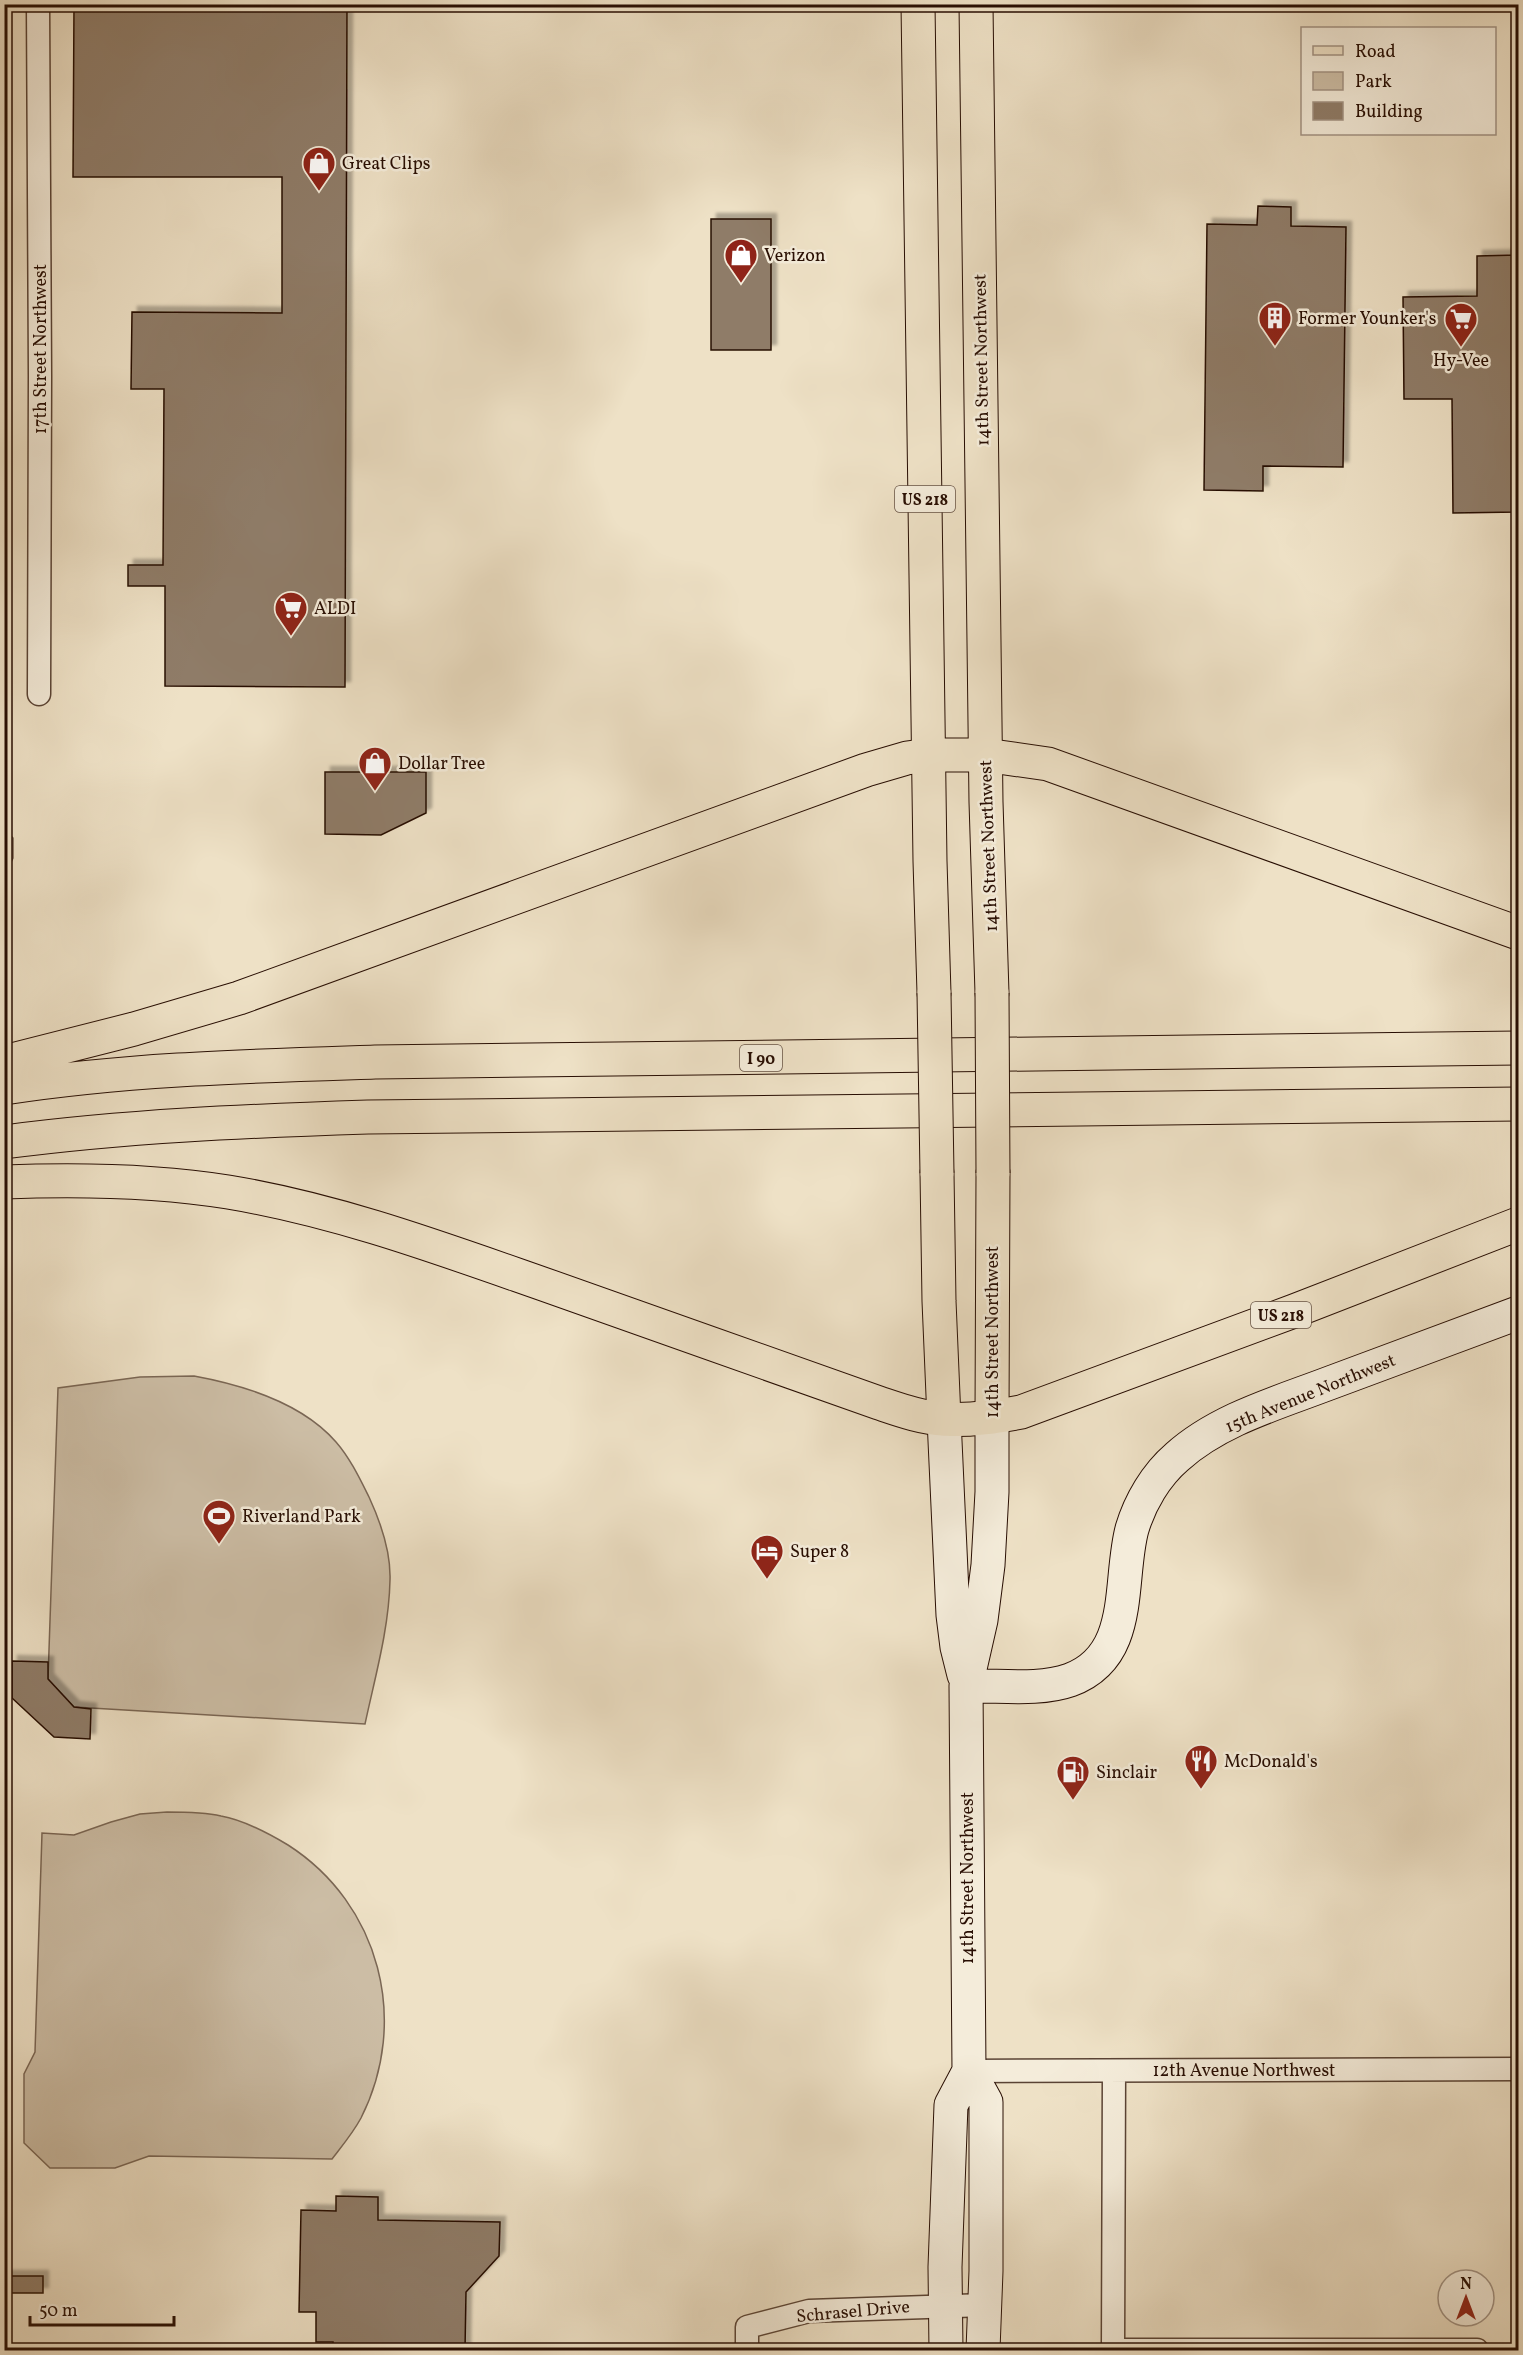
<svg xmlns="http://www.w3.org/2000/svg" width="1523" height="2355" font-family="Vollkorn,serif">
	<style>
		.green { fill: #ccbda5; stroke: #7a6654; stroke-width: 1.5 }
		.water { fill: #ab9984; stroke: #776150; stroke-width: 1.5 }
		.building { fill: #8f7c68; stroke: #280e03; stroke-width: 1.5; filter: url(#shadow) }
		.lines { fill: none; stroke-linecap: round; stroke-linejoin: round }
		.street-casing { stroke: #5a4334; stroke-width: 25 }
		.secondary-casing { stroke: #280e03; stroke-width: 35 }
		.primary-casing { stroke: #280e03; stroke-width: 35 }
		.highway-casing { stroke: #280e03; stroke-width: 35 }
		.street { stroke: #f4ecda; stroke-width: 22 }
		.secondary { stroke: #f4ecda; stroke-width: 33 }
		.primary { stroke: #eee1c6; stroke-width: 33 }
		.highway { stroke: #eee1c6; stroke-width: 33 }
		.primary-bridge-casing { stroke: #280e03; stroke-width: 35; stroke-linecap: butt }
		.primary-bridge { stroke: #eee1c6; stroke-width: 33 }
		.labels { text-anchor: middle; stroke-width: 5; stroke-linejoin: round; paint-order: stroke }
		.shield { fill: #f4ecda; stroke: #655144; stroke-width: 1.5 }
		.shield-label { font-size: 16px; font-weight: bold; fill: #280e03 }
		.poi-label { font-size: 18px; fill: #280e03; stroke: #f4ecda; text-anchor: start }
		.street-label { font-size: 18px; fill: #280e03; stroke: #f4ecda }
	</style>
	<defs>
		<filter id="shadow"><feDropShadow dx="5.5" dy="-5.5" stdDeviation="1.5" flood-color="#0004"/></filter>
	</defs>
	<rect width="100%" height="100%" fill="#eee1c6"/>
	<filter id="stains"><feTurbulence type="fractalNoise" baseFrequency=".00333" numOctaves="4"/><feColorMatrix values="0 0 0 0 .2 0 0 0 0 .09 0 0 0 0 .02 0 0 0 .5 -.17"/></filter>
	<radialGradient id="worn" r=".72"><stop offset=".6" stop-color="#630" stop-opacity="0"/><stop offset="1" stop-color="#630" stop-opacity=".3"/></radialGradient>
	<!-- green -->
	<path class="green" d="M194 1376C243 1385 302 1403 336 1442 350 1458 360 1479 369 1497 381 1523 391 1551 390 1580 389 1629 375 1677 365 1724L74 1707 48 1679 58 1388 140 1377Z
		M167 1812C185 1812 204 1812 221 1816 244 1820 268 1833 288 1845 380 1904 410 2021 361 2118 353 2133 342 2146 332 2159L149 2156 115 2168H50L24 2143V2074L35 2052 42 1833 74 1835 111 1822 140 1814Z"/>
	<!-- water -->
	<path class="water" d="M5 830 13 838V858L5 875Z"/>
	<!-- building -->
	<path class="building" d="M74 4H347L345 687 165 686V586H128V565H163L164 389H131L132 312 282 313V177H73Z
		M1258 206 1291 207V226L1346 227 1343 467 1263 466V491L1204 490 1207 224 1257 225Z
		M711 219H771V350H711Z
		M1518 255V512L1453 513 1452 399H1404L1403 297 1477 296V256Z
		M325 772H426V813L381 835 325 834Z
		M12 1661 48 1662V1679L74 1707 91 1709 90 1739 54 1737 12 1698Z
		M336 2196 378 2197V2220L500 2222 499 2256 466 2292 465 2350H333V2342H316V2312H299L301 2210 336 2211Z
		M4 2276H43V2293H4Z"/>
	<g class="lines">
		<!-- street casing -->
		<g class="street-casing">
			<path id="street" d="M38 4 40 376 39 694
				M969 2071 1518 2069
				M747 2350V2327L809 2311 985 2305
				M1113 2350H1477
				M1113 2350 1114 2071"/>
		</g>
		<!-- secondary casing -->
		<g class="secondary-casing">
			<path id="secondary" d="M944 1419 953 1615 957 1647 964 1675
				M966 1686C999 1685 1039 1691 1070 1680 1135 1656 1118 1581 1132 1529 1140 1502 1156 1475 1177 1457 1218 1420 1277 1403 1327 1384 1391 1360 1455 1337 1518 1313
				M969 2071 986 2102V2271L983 2350
				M946 2350 945 2267 951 2105 969 2071 966 1686 981 1620 988 1565 992 1492V1417"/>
		</g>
		<!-- primary casing -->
		<g class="primary-casing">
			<path id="primary" d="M918 4 930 861 934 993
				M976 4 986 802 992 993
				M937 1173 939 1301 944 1419
				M992 1417 993 1173"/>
		</g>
		<!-- highway casing -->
		<g class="highway-casing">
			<path id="highway" d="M4 1062 134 1029 239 998 866 770 907 758 929 755H985L1048 764 1518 933
				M4 1088C127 1069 251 1066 375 1062L1518 1048
				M4 1142C126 1126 246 1121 368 1117L1518 1104
				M4 1182C80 1179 153 1180 228 1192 337 1210 440 1248 543 1284 655 1324 767 1363 879 1403 900 1410 922 1418 944 1419 970 1421 996 1417 1021 1412L1294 1311 1518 1224"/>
		</g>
		<!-- street -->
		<use href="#street" class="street"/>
		<!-- secondary -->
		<use href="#secondary" class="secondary"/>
		<!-- primary -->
		<use href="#primary" class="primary"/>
		<!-- highway -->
		<use href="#highway" class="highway"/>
		<!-- primary-bridge casing -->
		<g class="primary-bridge-casing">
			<path id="primary-bridge" d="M934 993 937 1173
				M992 993 993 1173"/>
		</g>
		<!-- primary-bridge -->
		<use href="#primary-bridge" class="primary-bridge"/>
	</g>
	<!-- icons -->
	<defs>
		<g id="shop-pin" transform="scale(1.725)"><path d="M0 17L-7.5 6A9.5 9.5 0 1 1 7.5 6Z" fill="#8f2418" stroke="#f4ecda"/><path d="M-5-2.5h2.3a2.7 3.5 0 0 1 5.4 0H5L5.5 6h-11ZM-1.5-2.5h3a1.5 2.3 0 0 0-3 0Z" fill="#fff"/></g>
		<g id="building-pin" transform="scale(1.725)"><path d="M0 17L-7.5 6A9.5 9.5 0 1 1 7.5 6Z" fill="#8f2418" stroke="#f4ecda"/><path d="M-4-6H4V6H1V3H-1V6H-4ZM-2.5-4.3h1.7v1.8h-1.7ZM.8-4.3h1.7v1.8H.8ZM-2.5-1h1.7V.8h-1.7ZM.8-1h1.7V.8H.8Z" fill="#fff"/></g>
		<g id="supermarket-pin" transform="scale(1.725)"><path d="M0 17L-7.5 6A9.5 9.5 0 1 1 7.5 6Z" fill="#8f2418" stroke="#f4ecda"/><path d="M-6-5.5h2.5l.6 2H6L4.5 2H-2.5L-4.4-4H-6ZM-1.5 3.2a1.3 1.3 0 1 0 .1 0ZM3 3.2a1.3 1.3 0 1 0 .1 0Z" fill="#fff"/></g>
		<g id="stadium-pin" transform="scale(1.725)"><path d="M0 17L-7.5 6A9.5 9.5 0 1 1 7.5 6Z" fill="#8f2418" stroke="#f4ecda"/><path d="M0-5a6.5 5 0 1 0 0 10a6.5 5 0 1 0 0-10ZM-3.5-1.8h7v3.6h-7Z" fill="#fff"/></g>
		<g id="hotel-pin" transform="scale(1.725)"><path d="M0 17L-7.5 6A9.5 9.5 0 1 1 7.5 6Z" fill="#8f2418" stroke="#f4ecda"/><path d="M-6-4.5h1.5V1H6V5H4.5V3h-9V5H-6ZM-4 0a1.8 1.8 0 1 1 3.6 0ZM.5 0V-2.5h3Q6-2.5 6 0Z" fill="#fff"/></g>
		<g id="restaurant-pin" transform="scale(1.725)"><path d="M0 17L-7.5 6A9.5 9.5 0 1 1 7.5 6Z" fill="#8f2418" stroke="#f4ecda"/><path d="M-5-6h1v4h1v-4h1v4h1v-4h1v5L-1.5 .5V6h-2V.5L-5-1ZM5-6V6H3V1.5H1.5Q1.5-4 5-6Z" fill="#fff"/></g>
		<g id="fuel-pin" transform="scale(1.725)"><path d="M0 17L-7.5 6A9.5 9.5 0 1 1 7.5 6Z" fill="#8f2418" stroke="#f4ecda"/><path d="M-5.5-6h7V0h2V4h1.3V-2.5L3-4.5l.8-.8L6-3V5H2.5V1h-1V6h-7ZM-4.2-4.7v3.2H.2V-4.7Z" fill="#fff"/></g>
	</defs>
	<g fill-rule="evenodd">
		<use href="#shop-pin" x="319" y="163"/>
		<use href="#shop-pin" x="741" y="255"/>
		<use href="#building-pin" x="1275" y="318"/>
		<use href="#supermarket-pin" x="1461" y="319"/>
		<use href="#supermarket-pin" x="291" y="608"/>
		<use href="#shop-pin" x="375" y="763"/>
		<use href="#stadium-pin" x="219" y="1516"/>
		<use href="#hotel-pin" x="767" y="1551"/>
		<use href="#restaurant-pin" x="1201" y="1761"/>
		<use href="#fuel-pin" x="1073" y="1772"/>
	</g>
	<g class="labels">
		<!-- shield labels -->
		<g class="shield">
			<rect x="895" y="486" width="60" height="26" rx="4.5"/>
			<rect x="740" y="1045" width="42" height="26" rx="4.5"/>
			<rect x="1251" y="1302" width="60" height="26" rx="4.5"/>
		</g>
		<g class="shield-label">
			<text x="925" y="505">US 218</text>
			<text x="761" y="1064">I 90</text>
			<text x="1281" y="1321">US 218</text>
		</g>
		<!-- poi labels -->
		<g class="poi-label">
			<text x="342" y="169">Great Clips</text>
			<text x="764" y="261">Verizon</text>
			<text x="1298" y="324">Former Younker's</text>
			<text x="1461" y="366" text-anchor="middle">Hy-Vee</text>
			<text x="314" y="614">ALDI</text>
			<text x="398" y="769">Dollar Tree</text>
			<text x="242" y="1522">Riverland Park</text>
			<text x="790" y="1557">Super 8</text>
			<text x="1224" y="1767">McDonald's</text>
			<text x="1096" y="1778">Sinclair</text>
		</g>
		<!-- street labels -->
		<g class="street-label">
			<text transform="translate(40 349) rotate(-90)" y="6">17th Street Northwest</text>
			<text transform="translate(981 360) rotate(-91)" y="6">14th Street Northwest</text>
			<text transform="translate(988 846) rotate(-92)" y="6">14th Street Northwest</text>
			<text transform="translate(992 1332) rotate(-90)" y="6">14th Street Northwest</text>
			<text transform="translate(1310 1393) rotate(-22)" y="6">15th Avenue Northwest</text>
			<text transform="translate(967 1878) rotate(-90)" y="6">14th Street Northwest</text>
			<text x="1244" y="2076">12th Avenue Northwest</text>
			<text transform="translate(853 2311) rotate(-5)" y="6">Schrasel Drive</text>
		</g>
	</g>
	<!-- margin -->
	<rect width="1523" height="2355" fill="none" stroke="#eee1c6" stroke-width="24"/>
	<rect x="6" y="6" width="1511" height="2343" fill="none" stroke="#280e03" stroke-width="3"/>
	<rect x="12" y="12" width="1499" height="2331" fill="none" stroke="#280e03" stroke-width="1.5"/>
	<!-- legend -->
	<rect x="1301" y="27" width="195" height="108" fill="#f4ecda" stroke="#a29384" stroke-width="1.5"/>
	<rect x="1313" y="46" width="30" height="9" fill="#eee1c6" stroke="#a29384" stroke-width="1.5"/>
	<text x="1355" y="57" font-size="18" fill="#280e03">Road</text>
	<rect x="1313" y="72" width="30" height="18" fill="#ccbda5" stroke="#a29384" stroke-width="1.5"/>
	<text x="1355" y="87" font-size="18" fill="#280e03">Park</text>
	<rect x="1313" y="102" width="30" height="18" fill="#8f7c68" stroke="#a29384" stroke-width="1.5"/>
	<text x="1355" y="117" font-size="18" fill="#280e03">Building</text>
	<!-- north arrow -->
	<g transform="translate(1466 2298)"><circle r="28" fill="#f4ecda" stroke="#a29384" stroke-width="1.5"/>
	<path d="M0-4.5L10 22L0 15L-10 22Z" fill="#8f2418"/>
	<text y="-9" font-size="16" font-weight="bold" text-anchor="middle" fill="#280e03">N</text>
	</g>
	<!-- scale -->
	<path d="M30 2316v9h144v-9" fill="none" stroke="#280e03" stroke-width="3"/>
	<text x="39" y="2316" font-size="18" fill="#280e03" stroke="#f4ecda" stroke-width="4.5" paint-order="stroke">50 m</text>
	<rect width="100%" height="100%" filter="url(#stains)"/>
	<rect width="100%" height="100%" fill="url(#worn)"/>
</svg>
